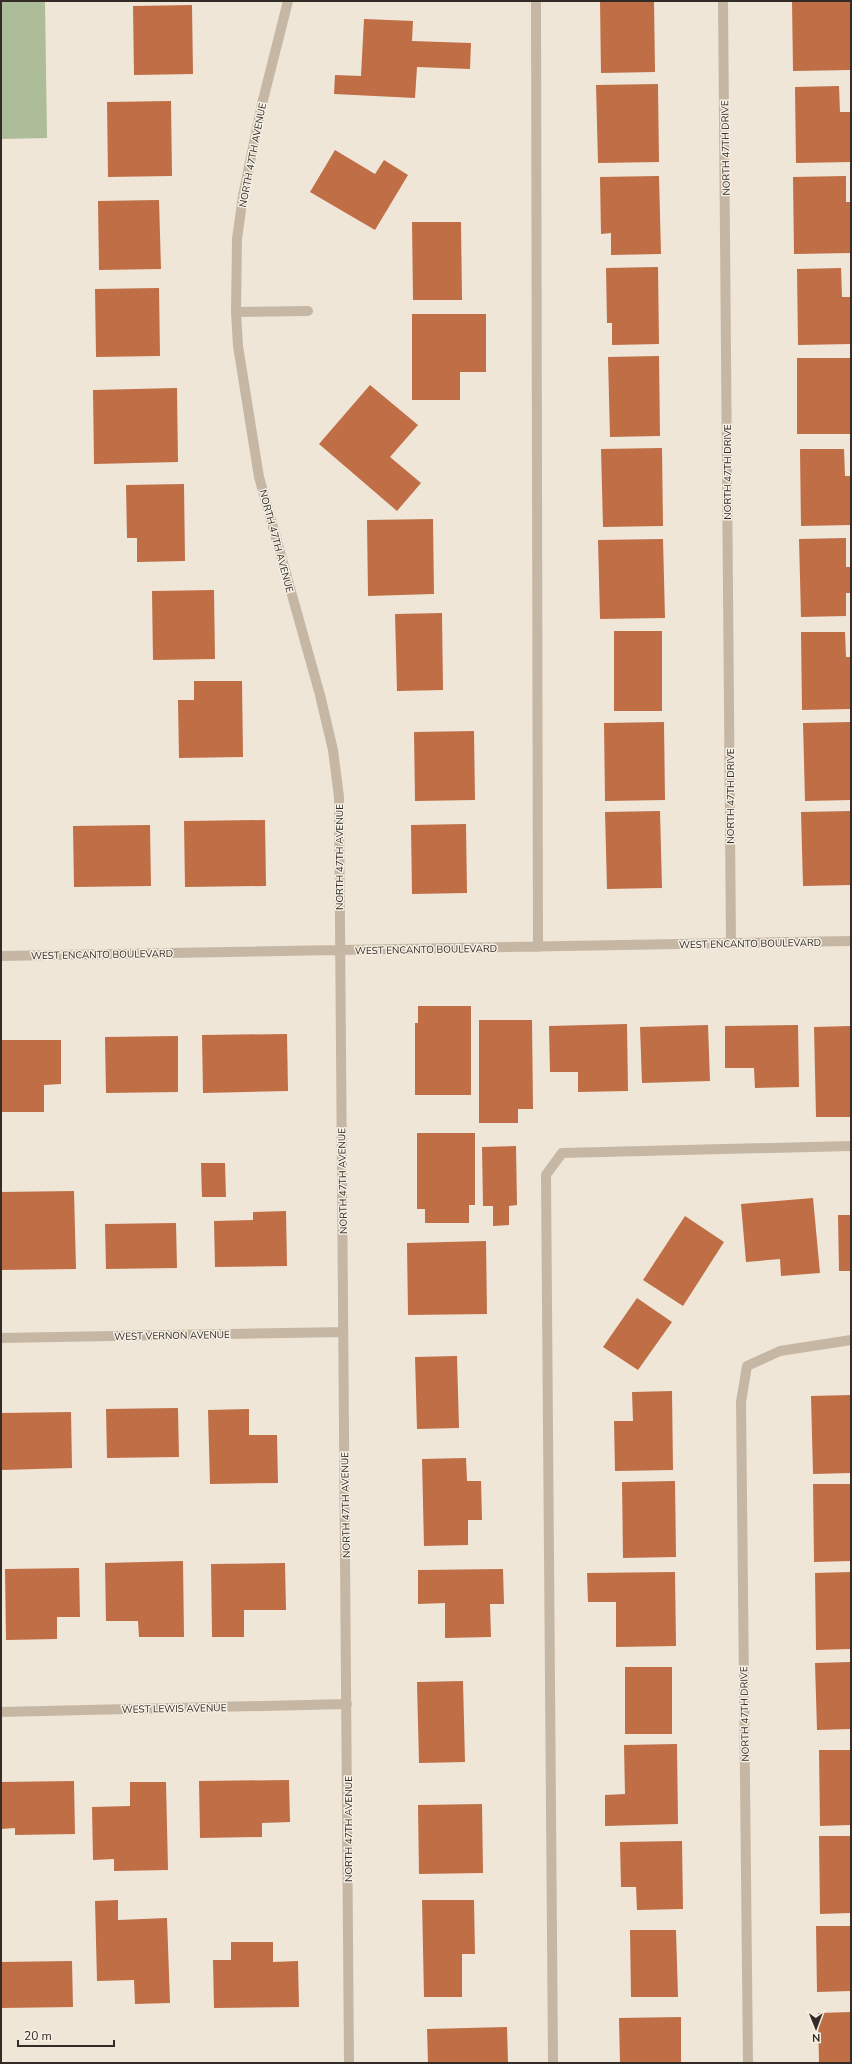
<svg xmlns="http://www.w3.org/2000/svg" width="852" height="2064" font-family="'Nunito Sans',sans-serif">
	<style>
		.green { fill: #aebd99 }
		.building { fill: #bf6e46 }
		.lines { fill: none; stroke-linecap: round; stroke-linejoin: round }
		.minor { stroke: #c6b7a5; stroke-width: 10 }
		.labels { text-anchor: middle; stroke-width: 3; stroke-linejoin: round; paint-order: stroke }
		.street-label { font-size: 10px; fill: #322b26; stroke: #f7f0e4 }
	</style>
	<rect width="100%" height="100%" fill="#efe6d8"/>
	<!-- green -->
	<path class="green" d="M1 1H45L47 138 1 139Z"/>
	<!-- building -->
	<path class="building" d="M600 1H654L655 72 601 73Z
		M792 1H851V70L793 71Z
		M192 5 193 74 134 75 133 6Z
		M364 19 413 21 412 41 471 43 470 69 417 67 415 98 334 94 335 75 361 76Z
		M658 84 659 162 598 163 596 85Z
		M839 86 840 112H851V162L796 163 795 87Z
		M171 101 172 176 108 177 107 102Z
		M335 150 375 174 384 160 408 175 375 230 310 192Z
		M659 176 661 254 611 255V233L601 234 600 177Z
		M846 176V202H851V253L794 254 793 177Z
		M159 200 161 269 99 270 98 201Z
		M412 222H461L462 300H413Z
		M658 267 659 344 612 345V323H607L606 268Z
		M841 268 842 297H851V344L798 345 797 269Z
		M159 288 160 356 96 357 95 289Z
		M412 314H486V372H460V400H412Z
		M659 356 660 436 610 437 608 357Z
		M797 358H851V434H797Z
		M370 385 418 425 390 457 421 483 397 511 319 444Z
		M177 388 178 462 94 464 93 390Z
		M662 448 663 526 603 527 601 449Z
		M800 449H844L845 476H851V525L801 526Z
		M184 484 185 561 137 562V538H127L126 485Z
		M433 519 434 594 368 596 367 520Z
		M846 538V567H851V593H846V616L801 617 799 539Z
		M663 539 665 618 600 619 598 540Z
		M214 590 215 659 153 660 152 591Z
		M442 613 443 690 397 691 395 614Z
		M614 631H662V711H614Z
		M801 632H845L846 657H851V709L802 710Z
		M194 681H242L243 757 179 758 178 700H194Z
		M664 722 665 800 605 801 604 723Z
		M851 722V800L805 801 803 723Z
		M474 731 475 800 415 801 414 732Z
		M660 811 662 888 607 889 605 812Z
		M851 811V885L803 886 801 812Z
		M265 820 266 886 185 887 184 821Z
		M466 824 467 893 412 894 411 825Z
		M150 825 151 886 74 887 73 826Z
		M418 1006H471V1095H415V1023H418Z
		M479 1020H532L533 1109H518V1123H479Z
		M627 1024 628 1091 578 1092V1072H550L549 1026Z
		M708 1025 710 1081 642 1083 640 1027Z
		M798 1025 799 1087 755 1088 754 1068H725V1026Z
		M851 1026V1117H816L814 1027Z
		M287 1034 288 1091 203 1093 202 1035Z
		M178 1036V1092L106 1093 105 1037Z
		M1 1040H61V1084L44 1085V1112H1Z
		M417 1133H475V1205H469V1223H425V1209H417Z
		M516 1146 517 1205 509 1206V1225L493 1226V1206H483L482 1147Z
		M201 1163H225L226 1197H202Z
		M74 1191 76 1269 1 1270V1192Z
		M813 1198 820 1273 781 1276 780 1259 746 1262 741 1204Z
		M286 1211 287 1266 215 1267 214 1221 253 1220V1212Z
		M838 1215H851V1271H839Z
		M685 1216 724 1242 683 1306 643 1280Z
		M176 1223 177 1268 106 1269 105 1224Z
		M486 1241 487 1314 408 1315 407 1243Z
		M637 1298 672 1322 638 1370 603 1347Z
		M457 1356 459 1428 417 1429 415 1357Z
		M672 1391 673 1470 615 1471 614 1421H633L632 1392Z
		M851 1395V1473L813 1474 811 1396Z
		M178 1408 179 1457 107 1458 106 1409Z
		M249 1409V1435H277L278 1483 210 1484 208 1410Z
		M71 1412 72 1468 1 1470V1413Z
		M466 1458 467 1481H481L482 1520H468V1545L424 1546 422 1459Z
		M675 1481 676 1557 623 1558 622 1482Z
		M813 1484H851V1561L814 1562Z
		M183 1561 184 1637H139L138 1621H106L105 1563Z
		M285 1563 286 1610H244V1637H212L211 1564Z
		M79 1568 80 1617H57V1639L6 1640 5 1569Z
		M503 1569 504 1604H490L491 1637 445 1638V1603L418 1604V1570Z
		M675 1572 676 1646 616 1647V1602H588L587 1573Z
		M851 1572V1649L816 1650 815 1573Z
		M851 1662V1729L817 1730 815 1663Z
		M625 1667H672V1734H625Z
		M463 1681 465 1762 419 1763 417 1682Z
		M677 1744 678 1824 605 1826V1795L625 1794 624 1745Z
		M819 1750H851V1825L820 1826Z
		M289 1780 290 1822 262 1823V1837L200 1838 199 1781Z
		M74 1781 75 1834 15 1835V1828L1 1829V1782Z
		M130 1782H166L168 1870 114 1871V1859L93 1860 92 1807 130 1806Z
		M482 1804 483 1873 419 1874 418 1805Z
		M819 1836H851V1913L820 1914Z
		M682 1841 683 1909 637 1910 636 1887H621L620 1842Z
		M118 1900V1920L167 1918 170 2003 135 2004 134 1980 97 1981 95 1901Z
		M422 1900H474L475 1954H462V1997H424Z
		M816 1926H851V1991L817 1992Z
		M630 1930H676L678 1997H631Z
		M231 1942H273V1962L298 1961 299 2007 214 2008 213 1960H231Z
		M72 1961 73 2007 1 2008V1962Z
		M851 2012V2063H819L818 2013Z
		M681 2017V2063H620L619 2018Z
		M507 2027 508 2063H428L427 2029Z"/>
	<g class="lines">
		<!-- minor -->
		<path class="minor" d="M288 1 262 104 243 196 237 239 236 312 238 346 259 477 320 695 333 750 339 797 349 2063
			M536 1 538 947
			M723 1 731 943
			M236 312 308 311
			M1 956 851 941
			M1 1338 343 1332
			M1 1712 347 1704
			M553 2063 546 1175 562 1153 851 1146
			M748 2063 741 1402 747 1366 780 1351 851 1340"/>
	</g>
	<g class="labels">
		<!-- street labels -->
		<g class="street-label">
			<text transform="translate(725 148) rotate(-91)" y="4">NORTH 47TH DRIVE</text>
			<text transform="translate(252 155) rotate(-79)" y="4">NORTH 47TH AVENUE</text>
			<text transform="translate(727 472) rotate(-90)" y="4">NORTH 47TH DRIVE</text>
			<text transform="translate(277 541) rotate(75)" y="4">NORTH 47TH AVENUE</text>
			<text transform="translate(730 796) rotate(-90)" y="4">NORTH 47TH DRIVE</text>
			<text transform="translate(339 857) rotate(-90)" y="4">NORTH 47TH AVENUE</text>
			<text transform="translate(750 943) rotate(-1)" y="4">WEST ENCANTO BOULEVARD</text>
			<text transform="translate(426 949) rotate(-1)" y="4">WEST ENCANTO BOULEVARD</text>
			<text transform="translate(102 954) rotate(-1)" y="4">WEST ENCANTO BOULEVARD</text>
			<text transform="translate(342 1181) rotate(-91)" y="4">NORTH 47TH AVENUE</text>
			<text transform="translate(172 1335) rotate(-1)" y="4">WEST VERNON AVENUE</text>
			<text transform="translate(345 1505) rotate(-91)" y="4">NORTH 47TH AVENUE</text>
			<text transform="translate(174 1708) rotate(-1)" y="4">WEST LEWIS AVENUE</text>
			<text transform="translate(744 1714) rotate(-91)" y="4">NORTH 47TH DRIVE</text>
			<text transform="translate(348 1829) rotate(-90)" y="4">NORTH 47TH AVENUE</text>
		</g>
	</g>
	<!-- border -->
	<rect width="852" height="2064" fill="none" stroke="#322b26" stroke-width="4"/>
	<!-- north arrow -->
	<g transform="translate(816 2028) rotate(179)" stroke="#f7f0e4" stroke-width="3" paint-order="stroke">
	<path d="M0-3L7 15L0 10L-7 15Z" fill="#322b26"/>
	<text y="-6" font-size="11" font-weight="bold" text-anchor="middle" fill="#322b26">N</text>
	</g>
	<!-- scale -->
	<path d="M18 2040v6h96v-6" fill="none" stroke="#322b26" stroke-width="2"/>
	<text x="24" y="2040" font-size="12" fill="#322b26" stroke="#f7f0e4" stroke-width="3" paint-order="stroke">20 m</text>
</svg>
